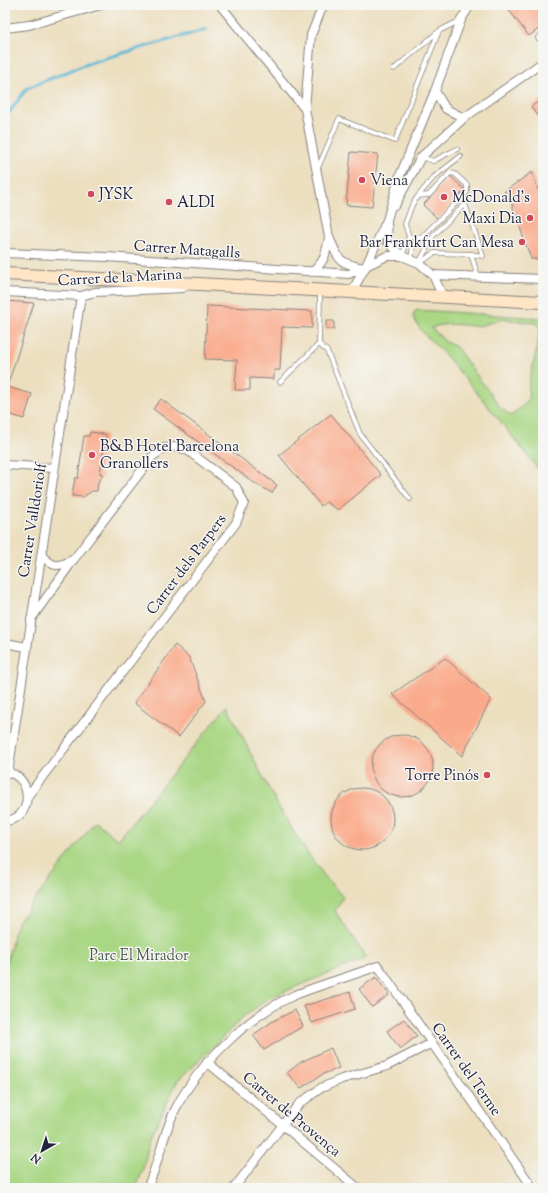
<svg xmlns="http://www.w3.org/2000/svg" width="548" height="1193" font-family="'Sorts Mill Goudy',serif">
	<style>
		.green { fill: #a9d784; stroke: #667c60; fill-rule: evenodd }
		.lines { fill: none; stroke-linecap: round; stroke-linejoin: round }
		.stream { stroke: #56b6d4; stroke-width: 3 }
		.building { fill: #faaa8b }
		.lane-casing { stroke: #87807d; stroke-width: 5.5 }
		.street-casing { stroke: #87807d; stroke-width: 10 }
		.secondary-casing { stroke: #87807d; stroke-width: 14 }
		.lane { stroke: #fff; stroke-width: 4 }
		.street { stroke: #fff; stroke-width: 8 }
		.secondary { stroke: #fee5c5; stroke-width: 12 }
		.poi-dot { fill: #d1495b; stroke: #f6f6f2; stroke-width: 1.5 }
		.labels { text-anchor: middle; stroke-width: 3; stroke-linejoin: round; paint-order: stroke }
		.poi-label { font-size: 15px; fill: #22223b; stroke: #f6f6f2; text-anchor: start }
		.street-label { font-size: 15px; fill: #22223b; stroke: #f6f6f2 }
		.park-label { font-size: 15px; fill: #4a5851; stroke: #f6f6f2 }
	</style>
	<rect width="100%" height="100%" fill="#f6f6f2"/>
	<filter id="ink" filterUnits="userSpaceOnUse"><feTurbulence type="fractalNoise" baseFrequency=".025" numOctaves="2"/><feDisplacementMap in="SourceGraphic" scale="8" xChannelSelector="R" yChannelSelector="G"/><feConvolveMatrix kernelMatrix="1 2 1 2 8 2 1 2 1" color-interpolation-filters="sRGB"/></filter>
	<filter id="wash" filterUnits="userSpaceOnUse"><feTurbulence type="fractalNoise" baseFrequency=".012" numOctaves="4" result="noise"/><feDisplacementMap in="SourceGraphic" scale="16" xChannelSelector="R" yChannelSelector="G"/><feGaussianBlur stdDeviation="0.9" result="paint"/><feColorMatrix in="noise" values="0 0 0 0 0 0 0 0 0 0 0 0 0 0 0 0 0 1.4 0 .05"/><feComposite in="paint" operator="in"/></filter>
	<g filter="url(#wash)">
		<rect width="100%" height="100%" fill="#ecdfbf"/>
		<!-- green -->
		<path class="green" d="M418 310 543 318V475C512 435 480 397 448 358 436 344 420 334 413 316L415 311ZM504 319 535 323 540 327 538 344 529 382 528 401 511 416 501 408 456 347 446 342 431 328C446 322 458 325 474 326 483 326 495 321 504 319Z
			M227 706C261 773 292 843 343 897L335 911 366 958 269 998 244 1016 177 1082 150 1138 143 1169 136 1188H5V968L17 923 95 821 118 840Z"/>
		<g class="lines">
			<!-- stream -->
			<path class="stream" d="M5 118 27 88 92 62 207 29"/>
		</g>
		<g id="blocks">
			<!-- building -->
			<path class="building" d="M505 5H543V26L529 36Z
				M543 98V122L531 107Z
				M351 152 378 154 372 207 346 205Z
				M532 172 543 204V259H531L510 199 501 197 505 191Z
				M450 176 465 190 438 219 423 205Z
				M5 301 34 303 7 387 32 394 24 419 5 413Z
				M207 306 312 311V328L282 327 280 370H274V379L250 378V390H235L237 360 205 359Z
				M326 321H334V329H326Z
				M161 399 277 485 272 493 253 482 153 409Z
				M331 414 381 475 338 510 326 502 321 506 279 455Z
				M90 432 106 434 100 474H104L98 482 97 491H92L83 497 72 496 75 478H78L84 436H89Z
				M175 645 189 657 206 701 179 737 134 703Z
				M445 658 491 699 462 756 392 694Z
				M371 766a31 31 0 1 1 62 0a31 31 0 1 1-62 0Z
				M331 819a31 31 0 1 1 62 0a31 31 0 1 1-62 0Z
				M376 977 389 995 372 1007 359 989Z
				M350 992 355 1009 312 1023 304 1006Z
				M295 1010 303 1026 264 1050 253 1035 273 1021Z
				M404 1019 417 1036 400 1049 387 1031Z
				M331 1048 339 1068 323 1074 301 1088 287 1073 301 1062Z"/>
		</g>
	</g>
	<g filter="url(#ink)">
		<use href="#blocks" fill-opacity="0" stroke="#87807d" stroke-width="1"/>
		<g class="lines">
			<!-- lane casing -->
			<g class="lane-casing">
				<path id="lane" d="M538 38 543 34
					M394 69 439 31 461 20
					M422 157 433 161 457 149
					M318 168 339 119 395 141 439 31
					M418 196 434 177 461 156
					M409 237 423 238
					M402 256 409 237 405 224 412 205 418 196 429 195 450 173 455 174 467 185V192L413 246 411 259
					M419 263 433 236 465 204 483 256 471 254 478 277
					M420 263 434 253 471 254
					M319 344 327 351 360 434 410 499
					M280 382 319 344 320 293"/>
			</g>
			<!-- street casing -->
			<g class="street-casing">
				<path id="street" d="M220 5 305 109
					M325 5 322 8 311 35 305 109 329 237C339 260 338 263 364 268
					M5 28 29 25 101 5
					M435 91 446 109 464 118
					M395 205 421 157 464 118 543 62
					M387 222 388 242 402 256
					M5 253 107 257 349 274 387 256H402L419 263 433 275 443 297
					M312 272C325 262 326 253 329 238
					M433 275 543 279
					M5 292 81 296 95 292 183 288
					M351 293 365 268 387 220 399 178 435 91 461 20 470 5
					M5 465 54 468
					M41 555C53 567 57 568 72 560
					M5 643 27 647
					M5 773C32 772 36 819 5 821
					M8 773 81 296
					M27 797 236 523 244 503 236 487 187 450 177 447 164 448 152 457 74 559 31 619
					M207 1062 358 1188
					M147 1188C159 1163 163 1133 176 1108 198 1065 250 1014 295 995 322 984 351 976 378 966L533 1188
					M234 1188 299 1104 321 1088 342 1079 387 1066 432 1043"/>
			</g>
			<!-- secondary casing -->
			<g class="secondary-casing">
				<path id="secondary" d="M5 274 543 302"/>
			</g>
			<!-- lane -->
			<use href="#lane" class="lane"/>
			<!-- street -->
			<use href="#street" class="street"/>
			<!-- secondary -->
			<use href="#secondary" class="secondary"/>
		</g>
	</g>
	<!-- markers -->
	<g class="poi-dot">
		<circle cx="362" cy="180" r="4"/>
		<circle cx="91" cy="194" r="4"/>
		<circle cx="444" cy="197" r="4"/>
		<circle cx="169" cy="202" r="4"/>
		<circle cx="530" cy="218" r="4"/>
		<circle cx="522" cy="242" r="4"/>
		<circle cx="92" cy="455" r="4"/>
		<circle cx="487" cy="775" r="4"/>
	</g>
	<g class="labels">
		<!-- poi labels -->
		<g class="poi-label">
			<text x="370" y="185">Viena</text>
			<text x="99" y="199">JYSK</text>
			<text x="452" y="202">McDonald's</text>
			<text x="177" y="207">ALDI</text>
			<text x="522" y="223" text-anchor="end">Maxi Dia</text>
			<text x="514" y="247" text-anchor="end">Bar Frankfurt Can Mesa</text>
			<text x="100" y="451">B&amp;B Hotel Barcelona<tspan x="100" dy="17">Granollers</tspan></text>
			<text x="479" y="780" text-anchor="end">Torre Pinós</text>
		</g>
		<!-- street labels -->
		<g class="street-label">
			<text transform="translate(187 249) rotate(4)" y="5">Carrer Matagalls</text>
			<text transform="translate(120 277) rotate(-3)" y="5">Carrer de la Marina</text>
			<text transform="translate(32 520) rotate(-81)" y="5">Carrer Valldoriolf</text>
			<text transform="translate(186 564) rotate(-53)" y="5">Carrer dels Parpers</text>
			<text transform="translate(467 1069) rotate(55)" y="5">Carrer del Terme</text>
			<text transform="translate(292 1114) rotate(40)" y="5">Carrer de Provença</text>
		</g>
		<!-- park labels -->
		<g class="park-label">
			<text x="139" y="960">Parc El Mirador</text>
		</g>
	</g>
	<!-- margin -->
	<rect width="548" height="1193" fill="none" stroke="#f6f6f2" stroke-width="20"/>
	<!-- north arrow -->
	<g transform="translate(42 1151) rotate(219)" stroke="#f6f6f2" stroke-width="3" paint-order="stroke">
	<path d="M0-3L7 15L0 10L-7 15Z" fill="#22223b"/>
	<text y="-6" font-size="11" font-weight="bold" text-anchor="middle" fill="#22223b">N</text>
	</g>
</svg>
